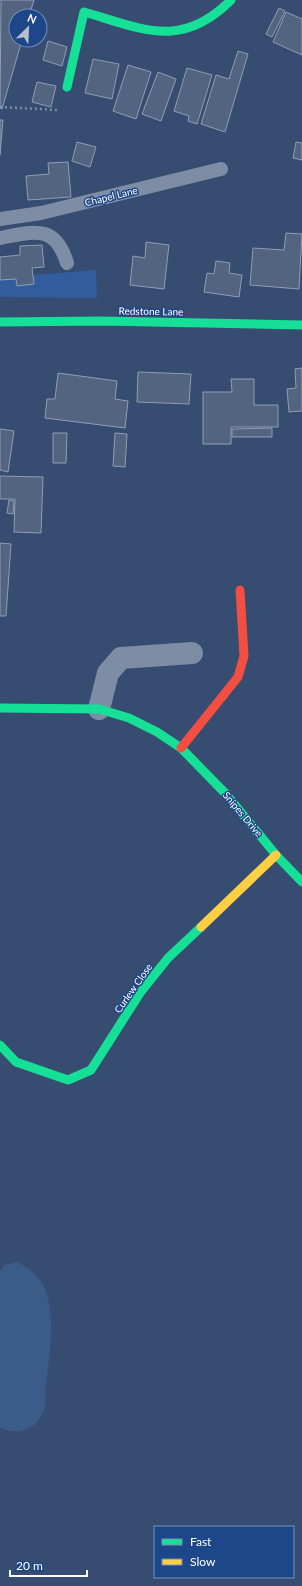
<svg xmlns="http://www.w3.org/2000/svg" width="302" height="1586" font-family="Lato,sans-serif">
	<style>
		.green { fill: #315d9f }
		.water { fill: #3b5b89 }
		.building { fill: #526480; stroke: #909eb3 }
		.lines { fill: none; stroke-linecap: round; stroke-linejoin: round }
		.path { stroke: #7d8da5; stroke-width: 2.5; stroke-dasharray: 2 3; stroke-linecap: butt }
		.lane { stroke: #7d8da5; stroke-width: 14 }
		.street { stroke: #7d8da5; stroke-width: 22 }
		.fast { stroke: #16e098; stroke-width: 9 }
		.slow { stroke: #ffcf43; stroke-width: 9 }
		.jam { stroke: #f24e42; stroke-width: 9 }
		.labels { text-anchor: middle; stroke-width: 3; stroke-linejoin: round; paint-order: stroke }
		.street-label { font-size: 10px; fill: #fff; stroke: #1d4788 }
	</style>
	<rect width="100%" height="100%" fill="#364c70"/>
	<!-- green -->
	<path class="green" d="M96 270 97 298 0 297V280L16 279 17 286 34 284 33 275Z"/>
	<!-- water -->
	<path class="water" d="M17 1262C28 1267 40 1276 45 1289 56 1319 50 1352 46 1383 45 1392 47 1404 43 1413 35 1430 16 1437 0 1427V1272L4 1265Z"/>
	<!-- building -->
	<path class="building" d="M1 0H34L29 16H16V40H22L2 109 0 108Z
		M279 8 285 11 272 37 266 34Z
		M286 12 302 19V55L273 42Z
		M48 41 67 47 62 66 43 60Z
		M238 51 248 54 225 132 201 124 216 75 229 79Z
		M93 59 119 64 112 99 85 93Z
		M128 65 151 72 136 119 113 111Z
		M187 68 212 75 197 124 188 121 189 116 174 111Z
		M158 72 176 79 161 121 142 114Z
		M37 82 56 86 51 107 32 102Z
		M0 120H3L0 155Z
		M77 142 96 147 90 167 72 161Z
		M296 142 302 143V160L293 158Z
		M68 162 71 197 28 200 26 176 49 174 48 163Z
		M286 233 302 234 299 289 250 285 253 248 284 250Z
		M146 242 169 245 164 289 130 285 133 256 145 258Z
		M42 245 44 267 32 268 34 284 17 286 16 279 0 280V257L20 255V246Z
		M216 261 230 263 229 273 242 275 239 297 204 292 207 273 214 274Z
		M302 368V411L289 412 287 389 296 388 295 369Z
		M138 372 191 374 189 404 137 402Z
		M58 373 117 381 115 399 128 401 125 428 45 418 47 399H55Z
		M231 379H254V405H278V427H231V444H203V392H232Z
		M272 428V437H232V429Z
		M0 429 14 431 8 472 0 470Z
		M53 433H67L66 463H53Z
		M115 433 127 434 125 467 113 466Z
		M0 476 43 477 41 533 14 532 15 499H0Z
		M9 500 14 501 13 514 7 513Z
		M0 543 11 544 6 616H0Z"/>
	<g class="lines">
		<!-- path -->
		<path class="path" d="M0 107 57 110"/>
		<!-- lane -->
		<path class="lane" d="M0 219 41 213 221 169
			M0 238C33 232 55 223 67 263"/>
		<!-- street -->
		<path class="street" d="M99 709 108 673 121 658 192 653"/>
		<!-- fast -->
		<path class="fast" d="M67 87 84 12C143 29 181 50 231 0
			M0 322 101 321 302 325
			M0 708 99 709 129 718 157 732 181 748 226 794 276 855 302 882
			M0 1045 16 1062 68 1080 91 1070 140 993 168 958 201 927"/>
		<!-- slow -->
		<path class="slow" d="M201 927 276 855"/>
		<!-- jam -->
		<path class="jam" d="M181 748 238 677 244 656 240 590"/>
	</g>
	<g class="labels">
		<!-- street labels -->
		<g class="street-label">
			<text transform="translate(111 196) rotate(-14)" y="4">Chapel Lane</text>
			<text transform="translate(151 311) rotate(1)" y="4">Redstone Lane</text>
			<text transform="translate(243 814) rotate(50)" y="4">Snipes Drive</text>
			<text transform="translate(133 988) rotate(-55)" y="4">Curlew Close</text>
		</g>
	</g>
	<!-- legend -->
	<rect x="154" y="1526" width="140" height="52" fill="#1d4788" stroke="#7791b8"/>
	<rect x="162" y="1539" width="20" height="6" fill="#16e098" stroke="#7791b8"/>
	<text x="190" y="1546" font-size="12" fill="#ffffff">Fast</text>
	<rect x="162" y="1559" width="20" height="6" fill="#ffcf43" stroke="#7791b8"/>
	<text x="190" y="1566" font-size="12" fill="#ffffff">Slow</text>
	<!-- north arrow -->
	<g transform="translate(28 28) rotate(24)"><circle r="19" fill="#1d4788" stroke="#7791b8"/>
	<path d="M0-3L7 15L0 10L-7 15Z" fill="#b9c0cd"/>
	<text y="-6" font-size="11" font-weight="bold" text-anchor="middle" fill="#ffffff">N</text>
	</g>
	<!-- scale -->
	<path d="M10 1570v6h77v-6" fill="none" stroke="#ffffff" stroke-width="2"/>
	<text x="16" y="1570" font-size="12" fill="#ffffff" stroke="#1d4788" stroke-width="3" paint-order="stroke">20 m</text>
</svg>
